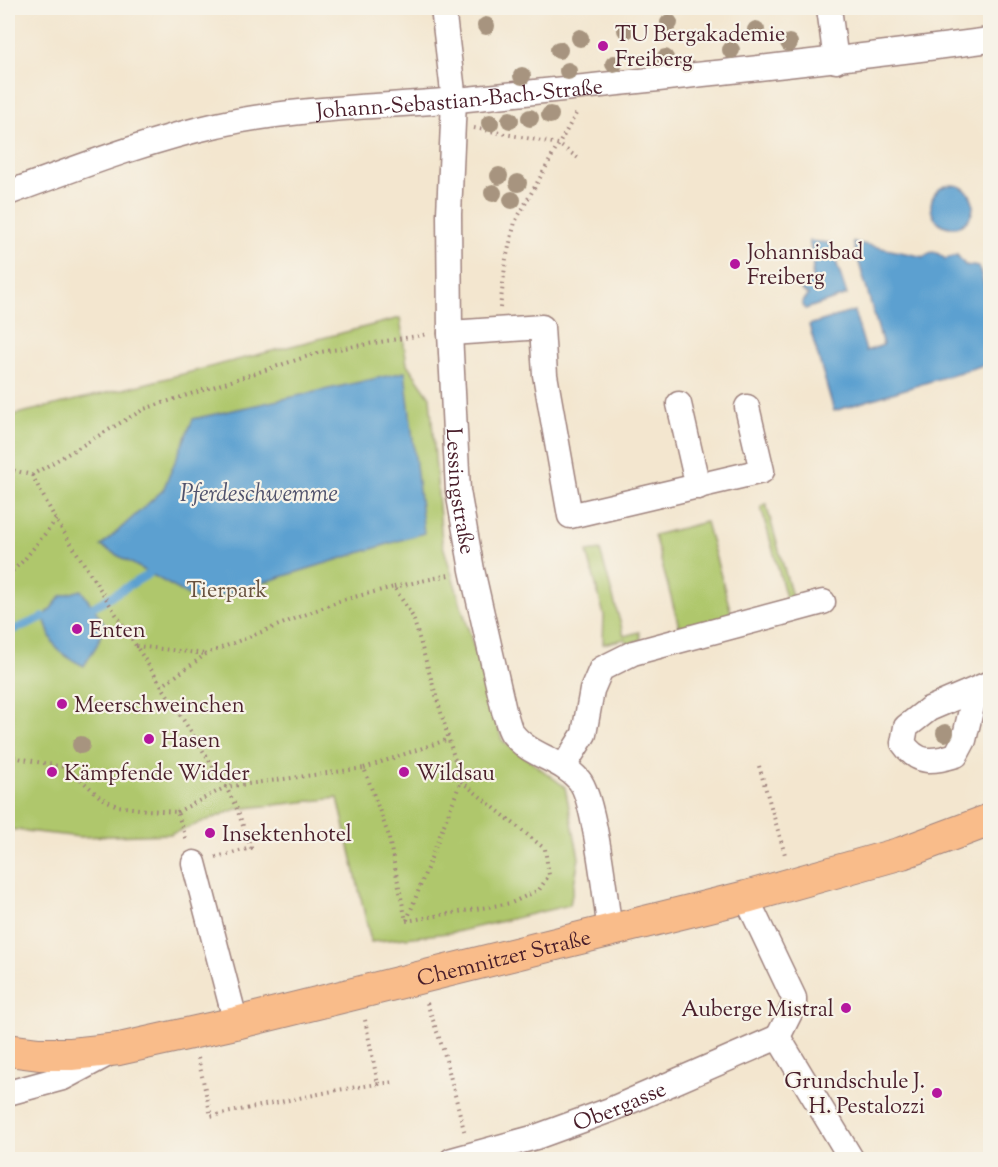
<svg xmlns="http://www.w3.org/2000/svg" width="998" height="1167" font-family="'Sorts Mill Goudy',serif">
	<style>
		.green { fill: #afc76c; stroke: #7c734c; stroke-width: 1.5 }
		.water { fill: #5ba0d0; stroke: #52607e; stroke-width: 1.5 }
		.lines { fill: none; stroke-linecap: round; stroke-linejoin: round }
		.stream { stroke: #5ba0d0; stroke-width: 8 }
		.minor-casing { stroke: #9e827d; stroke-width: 27 }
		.major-casing { stroke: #9e827d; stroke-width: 34 }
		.path { stroke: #9e827d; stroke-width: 4; stroke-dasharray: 1.5 4.5; stroke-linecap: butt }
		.minor { stroke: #fff; stroke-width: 24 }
		.major { stroke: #f9bc8a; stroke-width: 32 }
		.tree { fill: #a7947f }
		.poi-dot { fill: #b5179e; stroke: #f7f3e8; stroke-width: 2 }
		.labels { text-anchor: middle; stroke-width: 4.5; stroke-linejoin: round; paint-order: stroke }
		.poi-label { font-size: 22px; fill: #4a1f2b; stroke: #f7f3e8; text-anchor: start }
		.street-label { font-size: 22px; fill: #4a1f2b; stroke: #f7f3e8 }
		.park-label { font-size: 22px; fill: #68513e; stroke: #f7f3e8 }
		.water-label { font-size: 24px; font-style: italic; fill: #51536d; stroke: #f7f3e8 }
	</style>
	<rect width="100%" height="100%" fill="#f7f3e8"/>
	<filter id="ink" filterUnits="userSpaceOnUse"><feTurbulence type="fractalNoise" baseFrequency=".0167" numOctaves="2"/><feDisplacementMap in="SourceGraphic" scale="12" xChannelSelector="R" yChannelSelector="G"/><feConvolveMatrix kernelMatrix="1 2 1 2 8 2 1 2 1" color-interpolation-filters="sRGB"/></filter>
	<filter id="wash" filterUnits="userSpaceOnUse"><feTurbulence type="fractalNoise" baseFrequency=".008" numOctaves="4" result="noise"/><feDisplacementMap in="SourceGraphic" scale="24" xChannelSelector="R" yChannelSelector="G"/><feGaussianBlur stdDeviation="1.35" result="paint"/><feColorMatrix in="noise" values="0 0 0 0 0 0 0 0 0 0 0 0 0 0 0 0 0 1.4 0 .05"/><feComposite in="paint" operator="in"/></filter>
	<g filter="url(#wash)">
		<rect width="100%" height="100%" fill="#f3e6cf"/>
		<!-- green -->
		<path class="green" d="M400 318 407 364 430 397 442 542 502 740 565 787 579 858 570 905 456 932 371 942 338 798 237 809 171 834 80 837 8 829V416L140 385Z
			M766 504 793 600 787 601 761 507Z
			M706 522 732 616 680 630 654 535Z
			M600 550 624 636 639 632 641 640 627 644 625 639 603 644 604 615 587 552Z"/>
		<!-- water -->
		<path class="water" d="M931 206a21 21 0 1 1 42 0a21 21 0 1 1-42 0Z
			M809 241 830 243 847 295 805 309 802 303 808 295 801 290 804 281 811 283C814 269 813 254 809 241Z
			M853 242 924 257C932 249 938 252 945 259L957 255 965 265 979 267 990 306V363L834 411 809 325 854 311 866 351 883 345Z
			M405 372 424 533 200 602 101 546 163 490 193 419Z
			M81 590 105 624 97 645 84 666C55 651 53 649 44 617L61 596Z"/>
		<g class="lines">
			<!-- stream -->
			<path class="stream" d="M93 607 149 574
				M8 632 44 617"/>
		</g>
	</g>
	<g filter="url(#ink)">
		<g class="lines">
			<!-- minor casing -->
			<g class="minor-casing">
				<g id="minor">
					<path id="s1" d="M443 8 454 100 449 214 450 333 458 491 472 570 504 711C507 718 508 727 512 733 529 756 561 759 579 780 595 798 606 903 610 932"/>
					<path d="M829 8 836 61"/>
					<path id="s2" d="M8 193C77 168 145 141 217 125 299 107 384 107 467 99 642 81 816 63 990 40"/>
					<path d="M450 333 542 327 545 375 570 516 762 471 747 407"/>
					<path d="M679 404 698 487"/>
					<path d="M976 689 964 740 956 755C933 762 918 765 903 743L906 727 929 709 990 683"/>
					<path d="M564 766 584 734 592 690 601 669 633 653 823 602"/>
					<path d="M194 863 236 1023"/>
					<path d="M746 897 794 998V1005L778 1037"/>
					<path d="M778 1037 852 1160"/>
					<path d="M8 1093 63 1078 108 1054"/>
					<path id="s3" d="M452 1160 536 1137 610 1110 778 1037"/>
				</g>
			</g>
			<!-- major casing -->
			<g class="major-casing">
				<g id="major">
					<path id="s4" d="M8 1050 39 1054H71L119 1049 236 1023 746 897 902 853 990 820"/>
				</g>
			</g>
			<!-- path -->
			<path class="path" d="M474 128 558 144 581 160
				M500 308 506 259 515 222 577 112
				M8 469 32 475 144 409 321 352 428 334
				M32 475 56 520 226 787 364 768 388 834 406 921 511 903 539 890 549 875 545 849 461 781 413 617 394 587 342 600 206 654 162 686
				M8 575 24 560 56 520
				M394 587 449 575
				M136 646 206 654
				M8 756 68 768 100 797 117 806 147 810 177 812 187 841
				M759 766 786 858
				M364 768 449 739
				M177 812 226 787 237 809 251 848 216 857
				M407 920 461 781
				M427 1003 444 1052 465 1134
				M365 1020 378 1084 396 1082
				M198 1058 211 1116 338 1090 378 1084"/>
			<!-- minor -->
			<use href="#minor" class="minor"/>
			<!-- major -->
			<use href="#major" class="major"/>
		</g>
		<!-- trees -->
		<g class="tree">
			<circle cx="669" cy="23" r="9"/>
			<circle cx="486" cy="26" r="9"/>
			<circle cx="626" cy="30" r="9"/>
			<circle cx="756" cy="30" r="9"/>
			<circle cx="580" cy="38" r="9"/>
			<circle cx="789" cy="43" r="9"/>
			<circle cx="559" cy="50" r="9"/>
			<circle cx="731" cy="50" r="9"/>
			<circle cx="665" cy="58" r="9"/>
			<circle cx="614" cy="64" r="9"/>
			<circle cx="568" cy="71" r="9"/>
			<circle cx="522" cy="76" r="9"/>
			<circle cx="550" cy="115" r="9"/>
			<circle cx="530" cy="118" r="9"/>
			<circle cx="510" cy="120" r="9"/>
			<circle cx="490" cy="123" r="9"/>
			<circle cx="499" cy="176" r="9"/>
			<circle cx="518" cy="183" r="9"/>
			<circle cx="493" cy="193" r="9"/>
			<circle cx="512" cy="200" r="9"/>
			<circle cx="945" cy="733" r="9"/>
			<circle cx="81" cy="745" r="9"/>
		</g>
	</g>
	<!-- markers -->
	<g class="poi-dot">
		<circle cx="603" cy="46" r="6"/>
		<circle cx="735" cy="264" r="6"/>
		<circle cx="77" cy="629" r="6"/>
		<circle cx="62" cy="704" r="6"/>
		<circle cx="149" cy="739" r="6"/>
		<circle cx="52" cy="772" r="6"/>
		<circle cx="404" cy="772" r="6"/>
		<circle cx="210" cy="833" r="6"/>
		<circle cx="846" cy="1008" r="6"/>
		<circle cx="937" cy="1093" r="6"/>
	</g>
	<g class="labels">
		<!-- poi labels -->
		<g class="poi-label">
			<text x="615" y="41">TU Bergakademie<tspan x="615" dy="25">Freiberg</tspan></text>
			<text x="747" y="259">Johannisbad<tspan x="747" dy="25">Freiberg</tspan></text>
			<text x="89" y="637">Enten</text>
			<text x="74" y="712">Meerschweinchen</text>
			<text x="161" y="747">Hasen</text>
			<text x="64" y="780">Kämpfende Widder</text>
			<text x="416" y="780">Wildsau</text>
			<text x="222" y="841">Insektenhotel</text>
			<text x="834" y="1016" text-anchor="end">Auberge Mistral</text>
			<text x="925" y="1088" text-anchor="end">Grundschule J.<tspan x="925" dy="25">H. Pestalozzi</tspan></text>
		</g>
		<!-- street labels -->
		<g class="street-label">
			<text dy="8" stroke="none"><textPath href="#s2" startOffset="464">Johann-Sebastian-Bach-Straße</textPath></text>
			<text dy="8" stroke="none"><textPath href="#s1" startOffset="484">Lessingstraße</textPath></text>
			<text dy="8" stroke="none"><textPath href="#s4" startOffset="507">Chemnitzer Straße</textPath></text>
			<text dy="8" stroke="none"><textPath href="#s3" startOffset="176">Obergasse</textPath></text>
		</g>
		<!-- park labels -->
		<g class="park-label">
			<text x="227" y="597">Tierpark</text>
		</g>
		<!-- water labels -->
		<g class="water-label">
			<text x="259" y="501">Pferdeschwemme</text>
		</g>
	</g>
	<!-- margin -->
	<rect width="998" height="1167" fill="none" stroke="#f7f3e8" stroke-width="30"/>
</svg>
